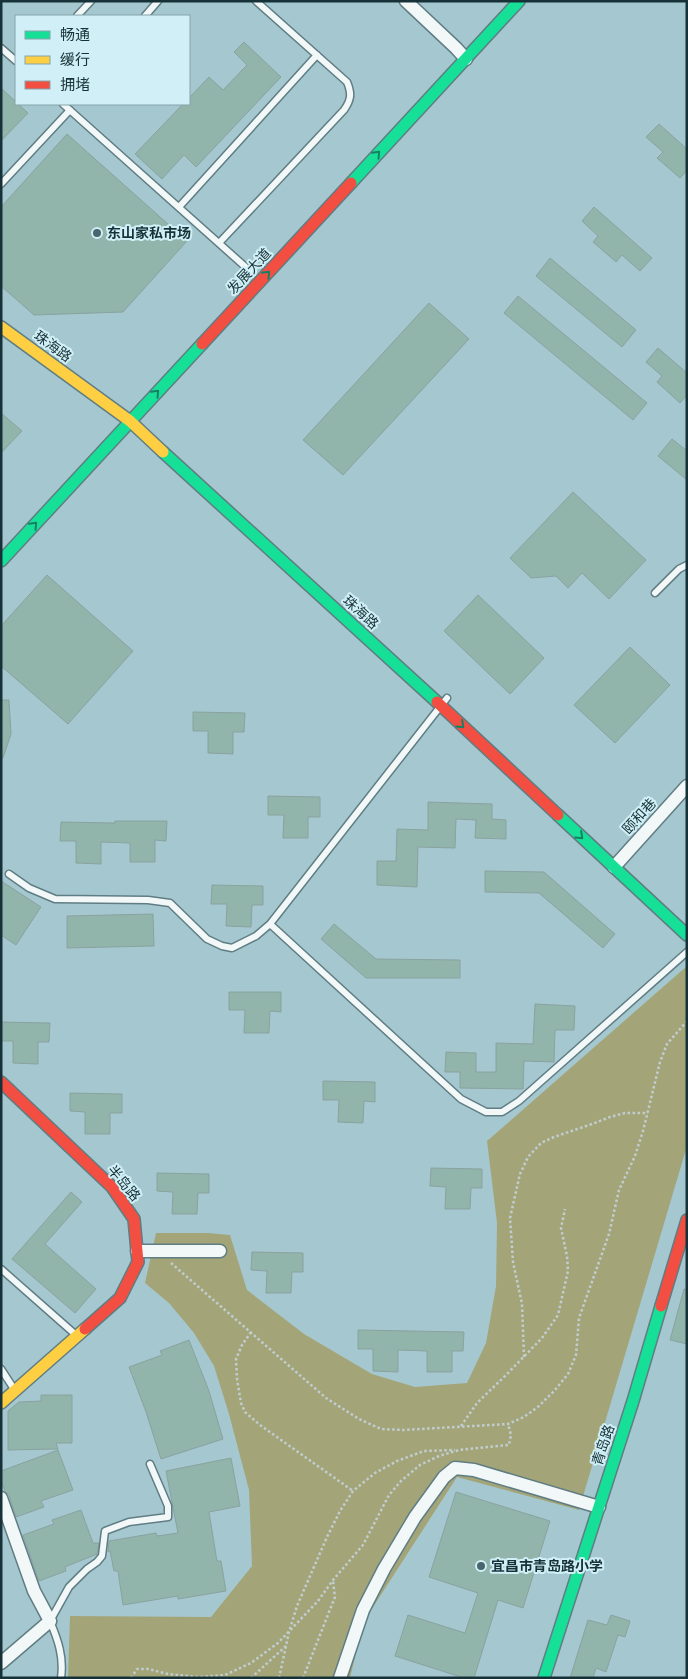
<svg xmlns="http://www.w3.org/2000/svg" width="688" height="1679" font-family="Georgia,'Noto Sans SC',serif">
	<style>
		.forest { fill: #a3a579 }
		.building { fill: #91b4ab; stroke: #8aa2a0 }
		.lines { fill: none; stroke-linecap: round; stroke-linejoin: round }
		.lane-casing { stroke: #5f7d83; stroke-width: 9 }
		.street-casing { stroke: #5f7d83; stroke-width: 15 }
		.fast-casing { stroke: #5f7d83; stroke-width: 14 }
		.slow-casing { stroke: #5f7d83; stroke-width: 14 }
		.jam-casing { stroke: #5f7d83; stroke-width: 14 }
		.path { stroke: #c2cdcf; stroke-width: 2.5; stroke-dasharray: 2.5 2.5; stroke-linecap: butt }
		.lane { stroke: #f2f7f8; stroke-width: 6 }
		.street { stroke: #f2f7f8; stroke-width: 12 }
		.fast { stroke: #16e098; stroke-width: 11 }
		.slow { stroke: #ffcf43; stroke-width: 11 }
		.jam { stroke: #f24e42; stroke-width: 11 }
		.oneway { stroke: #168063 }
		.poi-dot { fill: #48666d; stroke: #d0eff6; stroke-width: 2 }
		.labels { text-anchor: middle; stroke-width: 4; stroke-linejoin: round; paint-order: stroke }
		.poi-label { font-size: 14px; font-weight: bold; fill: #163137; stroke: #d0eff6; text-anchor: start }
		.street-label { font-size: 14px; fill: #163137; stroke: #d0eff6 }
	</style>
	<rect width="100%" height="100%" fill="#a5c8d0"/>
	<!-- forest -->
	<path class="forest" d="M687 966V1146L579 1510 457 1477 364 1621 350 1678H68L70 1616 211 1617 252 1566 249 1490 229 1414 214 1366 194 1333 169 1303 145 1283 156 1233H208L230 1235 247 1290 304 1334 372 1374 415 1387 467 1383 486 1343 496 1286 497 1223 487 1141Z"/>
	<!-- building -->
	<path class="building" d="M244 42 281 77 196 167 184 155 162 179 135 154 183 104H189V98L209 77 223 90 247 65 234 52Z
		M1 88 28 113 1 141Z
		M659 124 687 149V171L680 178 657 158 663 152 646 137Z
		M67 134 187 241 123 312 34 315 1 286V207Z
		M594 207 652 258 640 271 622 255 616 262 593 242 598 236 582 221Z
		M550 258 636 330 622 347 536 276Z
		M518 296 647 403 633 420 504 313Z
		M429 303 469 339 343 475 303 440Z
		M658 348 687 373V395L680 403 657 382 662 376 646 362Z
		M1 413 22 431 1 453Z
		M672 439 687 451V480L658 456Z
		M573 492 646 560 609 599 582 573 568 588 556 576 531 578 510 558Z
		M47 575 133 651 68 724 1 666V626Z
		M478 595 544 658 510 694 444 631Z
		M630 647 670 685 615 743 574 705Z
		M1 700H9L11 734 3 758H1Z
		M193 712 245 713 244 732H233V754L208 753V731H193Z
		M268 796 320 797V817H308V838H283L284 815H268Z
		M428 802 492 804V819L506 820V839L475 838 476 820 456 819 455 848 418 847 417 887 377 885V861H396L397 829 428 830Z
		M115 821H167L166 841 155 840V862H130V843L101 842V864L76 863V841H60L61 822 115 823Z
		M485 871 544 872 615 934 603 948 539 893 485 892Z
		M1 881 41 907 16 945 1 935Z
		M212 885 263 886V905H252L251 927 226 926 227 904H211Z
		M153 914 154 946 67 948V916Z
		M334 924 376 959 460 960V978H366L321 939Z
		M229 992H281V1012L270 1011 269 1033H244L245 1010H229Z
		M535 1004 575 1006 574 1030H555L554 1062 524 1061 523 1089 460 1088V1072H445L446 1052 476 1053V1072H496V1043L533 1044Z
		M1 1022 50 1023 49 1042H38V1064L13 1063V1041H1Z
		M323 1081 375 1082V1102L364 1101 363 1123 338 1122 339 1100H323Z
		M70 1093 122 1094V1113H110V1134H85V1112L70 1111Z
		M431 1168 482 1169V1188H471L470 1209H445L446 1187 430 1186Z
		M157 1173 209 1174V1193H198L197 1214H172L173 1192 157 1191Z
		M71 1192 82 1202 45 1244 96 1289 75 1313 12 1259Z
		M252 1252 303 1253V1272H292L291 1293H266L267 1271 251 1270Z
		M684 1289H687V1344L670 1340Z
		M358 1330 464 1332 463 1351H452V1372H427V1351L398 1350V1372L373 1371V1349H358Z
		M189 1340 209 1391 223 1439 161 1459 146 1412 129 1367 162 1355 160 1351Z
		M41 1395H72V1443H56L58 1449 8 1450V1411L19 1402 41 1401Z
		M58 1450 73 1490 41 1501 44 1507 16 1517 9 1495 5 1491 1 1481V1471Z
		M231 1458 240 1506 209 1512 217 1561H221L226 1591 178 1599V1596L123 1605 118 1571H114L110 1551 108 1552 109 1541 156 1533 157 1536 178 1533 166 1471Z
		M456 1492 550 1521 523 1608 498 1600 474 1678H464L395 1656 408 1615 465 1633 478 1593 429 1577Z
		M81 1510 93 1543H99L97 1554 65 1567 66 1571 39 1581 23 1535 54 1524 52 1520Z
		M611 1615 630 1621 625 1637 618 1635 606 1672 596 1668 593 1678H570L588 1620 607 1625Z"/>
	<g class="lines">
		<!-- lane casing -->
		<g class="lane-casing">
			<path id="lane" d="M77 16 91 1
				M145 16 158 1
				M1 48 16 61
				M63 104 250 271
				M1 184 70 110
				M179 207 317 55
				M219 243 344 110C351 100 352 94 347 82L256 1
				M655 593 679 569 687 565
				M9 874 29 888 55 899 148 900 170 903 207 939 222 946 232 948 256 936 270 924 447 698
				M270 924 461 1099 486 1112H502L519 1101 687 952
				M1 1269 76 1335
				M1 1369 14 1389
				M61 1678C64 1657 58 1640 50 1621L69 1587 87 1569 97 1562 102 1556 105 1531 129 1522 168 1517V1506L150 1464"/>
		</g>
		<!-- street casing -->
		<g class="street-casing">
			<path id="street" d="M406 1 456 48 466 59
				M614 867 687 786
				M137 1251H220
				M1 1498 34 1591 50 1621 1 1663
				M340 1678 363 1610 384 1569 415 1517 444 1477 455 1468 474 1470 599 1507"/>
		</g>
		<!-- fast casing -->
		<g class="fast-casing">
			<path id="fast" d="M351 183 519 1
				M163 452 437 702
				M1 561 202 344
				M558 815 687 935
				M544 1678 633 1401 661 1306"/>
		</g>
		<!-- slow casing -->
		<g class="slow-casing">
			<path id="slow" d="M1 327 130 421 163 452
				M1 1403 85 1329"/>
		</g>
		<!-- jam casing -->
		<g class="jam-casing">
			<path id="jam" d="M202 344 351 183
				M437 702 558 815
				M1 1082 112 1187 134 1219 138 1262 120 1298 85 1329
				M661 1306 687 1220"/>
		</g>
		<!-- path -->
		<path class="path" d="M171 1263 326 1398 359 1419 381 1429 403 1430 508 1424 524 1417 539 1406 555 1390 568 1374 576 1355 579 1318 609 1234 619 1190 635 1156 643 1131 660 1062 667 1044 687 1021
			M251 1332 242 1345 236 1359 237 1379 241 1403 245 1412 260 1425 353 1491
			M524 1357 522 1304 513 1262 510 1218 520 1174 528 1157 541 1143 554 1137 592 1124 610 1117 625 1113H648
			M461 1426 477 1403 506 1375 542 1338 558 1315 568 1271 567 1256 561 1228 565 1209
			M131 1678 137 1669H148L168 1674 198 1677 225 1675 251 1663 278 1643 318 1601 333 1580 363 1545 389 1495 401 1481 420 1465 439 1456 459 1450 509 1445 511 1435 508 1424
			M251 1678 286 1646
			M279 1678 289 1632 297 1606 327 1537 340 1511 353 1491 375 1473 397 1461 424 1451 455 1450
			M303 1678 335 1597 333 1581"/>
		<!-- lane -->
		<use href="#lane" class="lane"/>
		<!-- street -->
		<use href="#street" class="street"/>
		<!-- fast -->
		<use href="#fast" class="fast"/>
		<!-- slow -->
		<use href="#slow" class="slow"/>
		<!-- jam -->
		<use href="#jam" class="jam"/>
	</g>
	<!-- one-way arrows -->
	<defs><path id="oneway-chevron" d="M-2-3.5L2.5 0L-2 3.5" fill="none" stroke-width="1.6" stroke-linecap="round" stroke-linejoin="round" transform="scale(1.25)"/></defs>
	<g class="oneway">
		<use href="#oneway-chevron" transform="translate(377 154) rotate(-47)"/>
		<use href="#oneway-chevron" transform="translate(267 274) rotate(-47)"/>
		<use href="#oneway-chevron" transform="translate(156 393) rotate(-47)"/>
		<use href="#oneway-chevron" transform="translate(34 525) rotate(-47)"/>
		<use href="#oneway-chevron" transform="translate(461 725) rotate(43)"/>
		<use href="#oneway-chevron" transform="translate(580 836) rotate(43)"/>
	</g>
	<!-- markers -->
	<g class="poi-dot">
		<circle cx="97" cy="233" r="5"/>
		<circle cx="481" cy="1566" r="5"/>
	</g>
	<g class="labels">
		<!-- poi labels -->
		<g class="poi-label">
			<text x="107" y="238">东山家私市场</text>
			<text x="491" y="1571">宜昌市青岛路小学</text>
		</g>
		<!-- street labels -->
		<g class="street-label">
			<text transform="translate(249 271) rotate(-47)" y="5">发展大道</text>
			<text transform="translate(53 346) rotate(36)" y="5">珠海路</text>
			<text transform="translate(361 612) rotate(42)" y="5">珠海路</text>
			<text transform="translate(639 816) rotate(-48)" y="5">颐和巷</text>
			<text transform="translate(124 1183) rotate(50)" y="5">半岛路</text>
			<text transform="translate(603 1445) rotate(-72)" y="5">青岛路</text>
		</g>
	</g>
	<!-- border -->
	<rect width="688" height="1679" fill="none" stroke="#163137" stroke-width="5"/>
	<!-- legend -->
	<rect x="15" y="15" width="175" height="90" fill="#d0eff6" stroke="#86a3aa"/>
	<rect x="25" y="31" width="25" height="8" fill="#16e098" stroke="#86a3aa"/>
	<text x="60" y="40" font-size="15" fill="#163137">畅通</text>
	<rect x="25" y="56" width="25" height="8" fill="#ffcf43" stroke="#86a3aa"/>
	<text x="60" y="65" font-size="15" fill="#163137">缓行</text>
	<rect x="25" y="81" width="25" height="8" fill="#f24e42" stroke="#86a3aa"/>
	<text x="60" y="90" font-size="15" fill="#163137">拥堵</text>
</svg>
